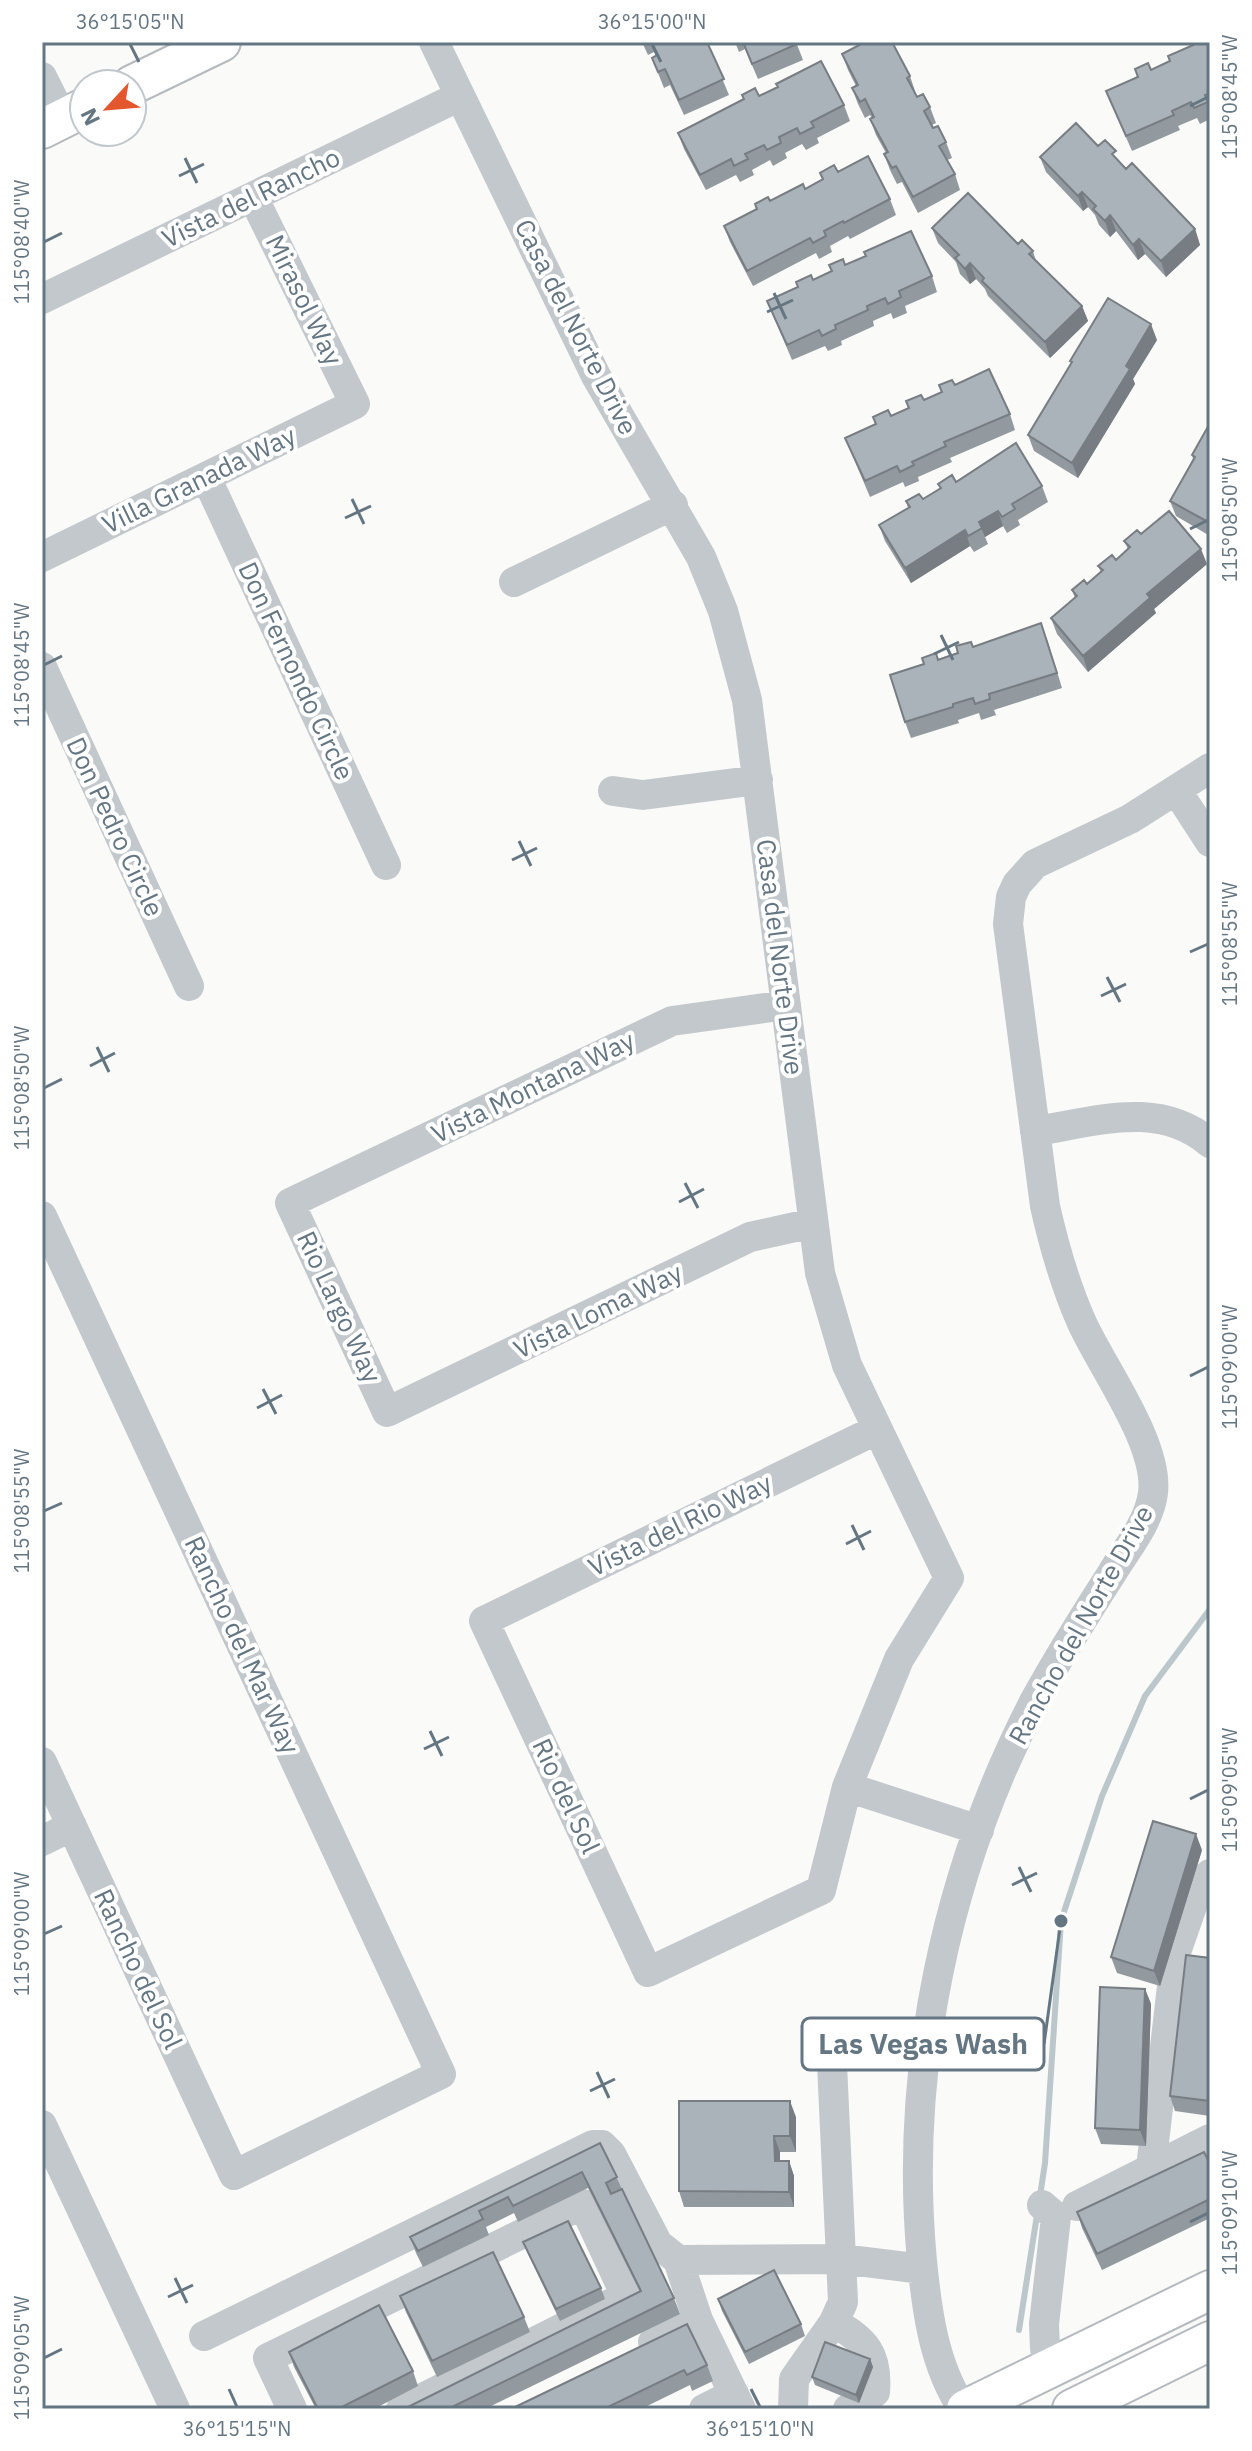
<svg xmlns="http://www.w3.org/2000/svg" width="1252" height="2451" font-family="'IBM Plex Sans',sans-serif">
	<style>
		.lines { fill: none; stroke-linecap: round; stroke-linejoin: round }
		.stream { stroke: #bbc7cb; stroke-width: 6 }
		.major-casing { stroke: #b5babe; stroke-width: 42 }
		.minor { stroke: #c3c8cc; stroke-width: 30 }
		.major { stroke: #fff; stroke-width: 38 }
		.wall { fill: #929a9f }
		.shaded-wall { fill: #777d82 }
		.building { fill: #aab3b9; stroke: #777d82; stroke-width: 2 }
		.ticks { fill: none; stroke: #657683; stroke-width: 3 }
		.labels { text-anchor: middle; stroke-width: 8; stroke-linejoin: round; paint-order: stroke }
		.street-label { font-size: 26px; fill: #657683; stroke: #fff }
		.leader { fill: none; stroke: #657683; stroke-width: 3 }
		.callout-dot { fill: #657683; stroke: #fff; stroke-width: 3 }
		.callout { fill: #fff; stroke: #657683; stroke-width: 3 }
		.callout-label { font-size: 28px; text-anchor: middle; font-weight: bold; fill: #657683 }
		.neatline { fill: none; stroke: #657683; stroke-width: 3 }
		.ticks-label { font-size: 20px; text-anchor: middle; fill: #657683 }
	</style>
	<rect width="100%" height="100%" fill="#fafaf8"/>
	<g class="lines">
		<!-- stream -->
		<path class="stream" d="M1040 2196 1045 2163 1061 1921 1102 1796 1145 1696 1210 1609
			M1019 2330 1037 2215"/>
		<!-- major casing -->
		<g class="major-casing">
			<path id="major" d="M132 85 221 42
				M42 129 84 108
				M966 2409 1210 2290
				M1072 2409 1210 2341"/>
		</g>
		<!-- minor -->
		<path class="minor" d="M434 42 596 376 701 557 723 611 747 700 820 1273 847 1365 949 1578 899 1659 847 1787 821 1890 648 1972 484 1621 876 1430
			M42 77 63 119
			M42 299 460 96
			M206 477 386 865
			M42 557 355 404 253 197
			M514 582 673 505
			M42 667 189 986
			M613 791 643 795 758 780
			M1177 791 1210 842
			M786 1005 672 1021 290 1203 387 1412 750 1237 813 1223
			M1035 1131C1096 1122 1158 1099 1210 1143
			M42 1216 441 2074 234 2175 42 1762
			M847 1787 979 1830
			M42 1841 72 1826
			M42 2125 175 2409
			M1151 2168 1176 1952 1199 1886 1210 1874
			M1042 2205 1056 2217 1044 2324 1045 2349 1052 2365
			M1077 2206 1210 2139
			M678 2260 698 2320 741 2409
			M834 2322C865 2341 878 2353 875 2392L859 2406 848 2409
			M204 2336 593 2145H602L611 2154 658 2244 678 2260 841 2259 923 2269
			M653 2342 698 2320
			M292 2409 268 2358 583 2204 626 2296 401 2409
			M704 2409 734 2394
			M793 2409 794 2379 834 2322 843 2302 832 2064C854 2032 892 2040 927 2039
			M963 2409C934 2366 927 2312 922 2261 904 2069 946 1871 1035 1700 1059 1656 1085 1615 1112 1573 1127 1548 1149 1523 1153 1493 1159 1444 1103 1369 1082 1323 1065 1285 1054 1246 1045 1206L1008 924 1011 897 1017 884 1035 864 1130 819 1210 768"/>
		<!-- major -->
		<use href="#major" class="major"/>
	</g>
	<!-- wall -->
	<path class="wall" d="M642 42H707L729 95 684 115 670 85 664 88 652 58 656 56 654 52 648 55Z
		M735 42H796L803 60 758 79 745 49 739 52Z
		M1210 42V119L1200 124 1197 118 1178 126 1180 130 1132 151 1106 91Z
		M842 54 910 76 917 97 930 107 936 123 932 125 946 142 952 158 947 160 955 174 960 190 918 213 902 182 897 184 890 170 884 154 886 153 876 135 870 119 872 118 870 115 865 118 858 104 852 88 856 86 848 70Z
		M759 96 844 105 850 121 817 138 819 143 806 150 802 144 785 153 787 158 773 166 770 160 752 170 754 175 740 182 736 175 706 190 684 149 678 133Z
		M1098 146 1119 162 1195 229 1200 245 1166 277 1145 254 1138 260 1116 231 1110 237 1099 225 1095 215 1088 207 1083 211 1046 172 1040 157Z
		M838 172 890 199 896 215 850 239 848 236 830 246 832 252 819 259 816 253 753 286 730 242 724 226 756 209 755 204 770 201 805 189 822 179 820 173Z
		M932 228 1018 244 1033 251 1036 261 1082 306 1088 321 1050 358 988 296 985 289 976 279 970 284 960 274 956 262 938 243Z
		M829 265H845L932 276 937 292 905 306 907 313 893 319 891 313 873 321 874 326 841 341 842 345 828 351 825 346 792 360 767 301 831 271Z
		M1157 340 1133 379 1135 384 1078 478 1034 451 1028 435 1071 364 1070 361Z
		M939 385H955L1010 414 1015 430 950 458 952 462 918 477 919 481 905 487 903 482 870 497 845 438 942 392Z
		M1210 423V536L1176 516 1170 501 1193 459 1192 455Z
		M956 482 1042 486 1048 502 1018 520 1020 525 1007 533 1003 526 985 537 988 544 974 552 970 546 911 583 885 541 879 525 908 508 906 501 923 499 940 489 938 484Z
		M1141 534 1207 564 1154 609 1156 613 1088 672 1057 634 1051 618 1075 598 1072 590 1087 584 1101 572 1098 566 1116 560 1128 549 1124 541Z
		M1047 639 1062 688 994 710 996 715 981 720 979 713 958 720 959 723 911 738 905 722 938 659 973 647Z
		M1202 1850 1160 1986 1117 1973 1111 1957Z
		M1210 1958V2116L1175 2111 1170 2096Z
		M1145 1989 1151 2004 1146 2146 1101 2144 1095 2128Z
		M796 2117V2152H780V2161H789L794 2176V2207H684L679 2191Z
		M600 2143 674 2298 680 2314 485 2409H404L640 2292 588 2188 518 2222 514 2213 486 2227 489 2235 423 2267 416 2253 410 2237Z
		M1210 2164V2218L1102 2270 1082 2228 1077 2212Z
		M523 2242 601 2288 605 2299 560 2321 528 2254Z
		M400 2296 524 2317 530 2332 437 2377 406 2312Z
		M718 2299 801 2324 805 2336 749 2364 722 2311Z
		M687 2324 707 2365 713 2381 692 2391 690 2385 641 2409H511Z
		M289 2352 413 2371 418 2386 374 2409H316L294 2367Z
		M870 2359 873 2367 859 2403 815 2385 812 2377Z"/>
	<!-- shaded-wall -->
	<path class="shaded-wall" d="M1082 192 1088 207 1083 211 1078 196Z
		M1110 215 1116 231 1110 237 1105 221Z
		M1195 229 1200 245 1166 277 1161 261Z
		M1139 239 1145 254 1138 260 1133 245Z
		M970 263 976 279 970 284 965 269Z
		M1082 306 1088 321 1050 358 1045 342Z
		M1151 324 1157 340 1133 379 1135 384 1078 478 1072 463 1126 366Z
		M998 511 1003 526 985 537 979 522Z
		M965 530 970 546 911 583 905 568Z
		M1201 549 1207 564 1154 609 1156 613 1088 672 1083 656 1147 594Z
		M1196 1834 1202 1850 1160 1986 1154 1971Z
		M1145 1989 1151 2004 1146 2146 1140 2130Z
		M790 2101 796 2117V2152L790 2136Z
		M774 2136 780 2152V2176L775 2161Z
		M789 2161 794 2176V2207L789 2192Z
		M870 2359 873 2367 859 2403 856 2395Z"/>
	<!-- building -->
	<path class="building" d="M651 42H707L724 79 679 100 665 69 658 72 652 58 657 55Z
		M743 42H796L797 44 752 64Z
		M865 42H892L910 76 907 78 917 97 923 94 930 107 924 111 933 128 938 126 946 142 939 146 955 174 913 197 896 166 892 168 884 154 888 152 870 119 874 117 865 99 860 102 852 88 858 85 842 54Z
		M1200 42H1210V93L1205 95 1208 102 1194 108 1191 102 1172 111 1174 115 1126 136 1106 91 1138 77 1135 69 1148 63 1151 70 1170 61 1168 56Z
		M821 61 844 105 811 122 814 127 800 134 797 128 779 137 781 143 767 150 764 145 745 154 748 159 734 166 731 159 700 175 678 133 744 99 742 95 755 88 759 96 778 87 776 84Z
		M1076 123 1098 146 1105 140 1116 151 1112 154 1126 169 1132 163 1195 229 1161 261 1139 239 1133 245 1110 215 1105 221 1093 209 1096 206 1082 192 1078 196 1040 157Z
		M868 156 890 199 844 223 843 221 824 231 826 236 813 243 810 238 747 271 724 226 757 209 755 204 768 197 770 201 803 184 805 189 823 179 820 173 834 165 838 172Z
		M968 193 1018 244 1022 240 1033 251 1029 254 1082 306 1045 342 982 281 984 278 970 263 965 269 955 258 959 255 932 228Z
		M911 231 932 276 899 291 901 297 888 304 885 298 867 306 868 310 835 325 836 329 822 336 819 330 787 345 767 301 798 287 796 282 811 275 813 280 832 271 829 265 843 259 845 265 866 256 864 252Z
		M1108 298 1151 324 1126 366 1130 369 1072 463 1028 435 1072 362 1070 361Z
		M989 369 1010 414 944 442 946 446 912 462 914 465 900 472 897 466 865 481 845 438 876 424 873 417 888 410 891 416 909 408 906 401 921 395 924 400 942 392 939 385 952 380 955 385Z
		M1210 423V523L1170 501 1195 457 1192 455Z
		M1016 443 1042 486 1012 504 1015 509 1002 517 998 511 979 522 982 528 968 536 965 530 905 568 879 525 910 507 906 501 919 494 923 499 941 488 938 484 952 475 956 482Z
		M1169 511 1201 549 1147 594 1150 598 1083 656 1051 618 1077 596 1072 590 1084 580 1087 584 1103 570 1098 566 1112 555 1116 560 1130 547 1124 541 1137 530 1141 534Z
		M1041 623 1057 673 989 694 990 699 975 704 973 698 953 704V707L905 722 890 675 924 664 922 658 936 653 938 660 958 653 956 646 971 642 973 647Z
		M1153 1821 1196 1834 1154 1971 1111 1957Z
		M1186 1955 1210 1958V2101L1170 2096Z
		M1100 1987 1145 1989 1140 2130 1095 2128Z
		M679 2101H790V2136H774L775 2161H789V2192L679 2191Z
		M600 2143 617 2177 606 2183 611 2194 622 2189 674 2298 448 2409H404L641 2291 582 2172 513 2206 508 2197 479 2211 483 2219 418 2251 410 2237Z
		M1204 2152 1210 2164V2199L1097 2254 1077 2212Z
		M568 2221 601 2288 556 2309 523 2242Z
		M493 2252 524 2317 432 2361 400 2296Z
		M774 2270 801 2324 745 2352 718 2299Z
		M379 2305 413 2371 338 2409H318L289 2352Z
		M687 2324 707 2365 687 2375 684 2370 604 2409H511Z
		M825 2342 870 2359 856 2395 812 2377Z"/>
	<!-- ticks -->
	<path class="ticks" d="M130 44 139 62M652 44 661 62M1190 106 1208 97M185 158 197 183M179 176 204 164M44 242 62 233M774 293 786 319M767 312 793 300M352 499 364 524M345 518 371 506M1190 529 1208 520M941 635 953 660M934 654 959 642M44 665 62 656M519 841 531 866M512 860 537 848M1190 952 1208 944M1107 977 1120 1002M1101 996 1126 984M97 1047 109 1072M90 1066 115 1053M44 1088 62 1079M685 1183 698 1208M679 1202 704 1189M1190 1376 1208 1367M263 1389 276 1414M257 1408 282 1395M44 1511 62 1503M852 1525 864 1550M846 1544 871 1531M430 1731 442 1756M424 1749 449 1737M1190 1799 1208 1790M1019 1867 1031 1892M1012 1885 1037 1873M44 1934 62 1926M597 2072 609 2098M590 2091 615 2079M1190 2222 1208 2213M175 2278 187 2303M168 2297 193 2285M44 2358 62 2349M229 2389 237 2407M751 2389 760 2407"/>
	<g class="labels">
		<!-- street labels -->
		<g class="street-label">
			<text transform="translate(251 198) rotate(-26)" y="9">Vista del Rancho</text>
			<text transform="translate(304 300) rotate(64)" y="9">Mirasol Way</text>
			<text transform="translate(576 327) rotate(63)" y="9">Casa del Norte Drive</text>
			<text transform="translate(199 480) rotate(-26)" y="9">Villa Granada Way</text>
			<text transform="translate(296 671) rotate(65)" y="9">Don Fernondo Circle</text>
			<text transform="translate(115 827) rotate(65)" y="9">Don Pedro Circle</text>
			<text transform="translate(780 957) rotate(83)" y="9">Casa del Norte Drive</text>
			<text transform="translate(533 1087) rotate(-26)" y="9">Vista Montana Way</text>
			<text transform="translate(339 1307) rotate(65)" y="9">Rio Largo Way</text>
			<text transform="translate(598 1311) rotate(-26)" y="9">Vista Loma Way</text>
			<text transform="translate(680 1525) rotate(-26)" y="9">Vista del Rio Way</text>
			<text transform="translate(1081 1625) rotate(-61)" y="9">Rancho del Norte Drive</text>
			<text transform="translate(242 1645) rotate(65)" y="9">Rancho del Mar Way</text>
			<text transform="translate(566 1796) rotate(65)" y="9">Rio del Sol</text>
			<text transform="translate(138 1969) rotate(65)" y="9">Rancho del Sol</text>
		</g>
	</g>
	<!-- callouts -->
	<path class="leader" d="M1061 1921L1044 2044"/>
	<circle class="callout-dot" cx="1061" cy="1921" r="8"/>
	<rect class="callout" x="802" y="2018" width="242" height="52" rx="8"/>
	<g class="callout-label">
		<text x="923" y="2054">Las Vegas Wash</text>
	</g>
	<!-- border -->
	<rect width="1252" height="2451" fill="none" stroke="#ffffff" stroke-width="88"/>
	<!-- north arrow -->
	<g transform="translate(108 108) rotate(244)"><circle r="38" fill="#ffffff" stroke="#c1c8cd" stroke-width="2"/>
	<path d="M0-6L14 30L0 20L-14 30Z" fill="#e4572e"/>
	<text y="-12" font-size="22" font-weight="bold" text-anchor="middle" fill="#657683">N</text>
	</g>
	<rect x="44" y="44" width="1164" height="2363" class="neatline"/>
	<g class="ticks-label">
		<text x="130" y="29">36°15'05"N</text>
		<text x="652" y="29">36°15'00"N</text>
		<text transform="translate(1230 97) rotate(-90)" y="7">115°08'45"W</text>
		<text transform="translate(22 242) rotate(-90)" y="7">115°08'40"W</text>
		<text transform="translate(1230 520) rotate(-90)" y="7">115°08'50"W</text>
		<text transform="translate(22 665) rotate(-90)" y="7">115°08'45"W</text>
		<text transform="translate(1230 944) rotate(-90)" y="7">115°08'55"W</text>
		<text transform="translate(22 1088) rotate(-90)" y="7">115°08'50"W</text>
		<text transform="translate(1230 1367) rotate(-90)" y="7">115°09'00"W</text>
		<text transform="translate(22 1511) rotate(-90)" y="7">115°08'55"W</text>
		<text transform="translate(1230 1790) rotate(-90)" y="7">115°09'05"W</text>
		<text transform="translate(22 1934) rotate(-90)" y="7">115°09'00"W</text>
		<text transform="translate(1230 2213) rotate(-90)" y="7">115°09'10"W</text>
		<text transform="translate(22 2358) rotate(-90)" y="7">115°09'05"W</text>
		<text x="237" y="2436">36°15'15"N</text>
		<text x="760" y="2436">36°15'10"N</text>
	</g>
</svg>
